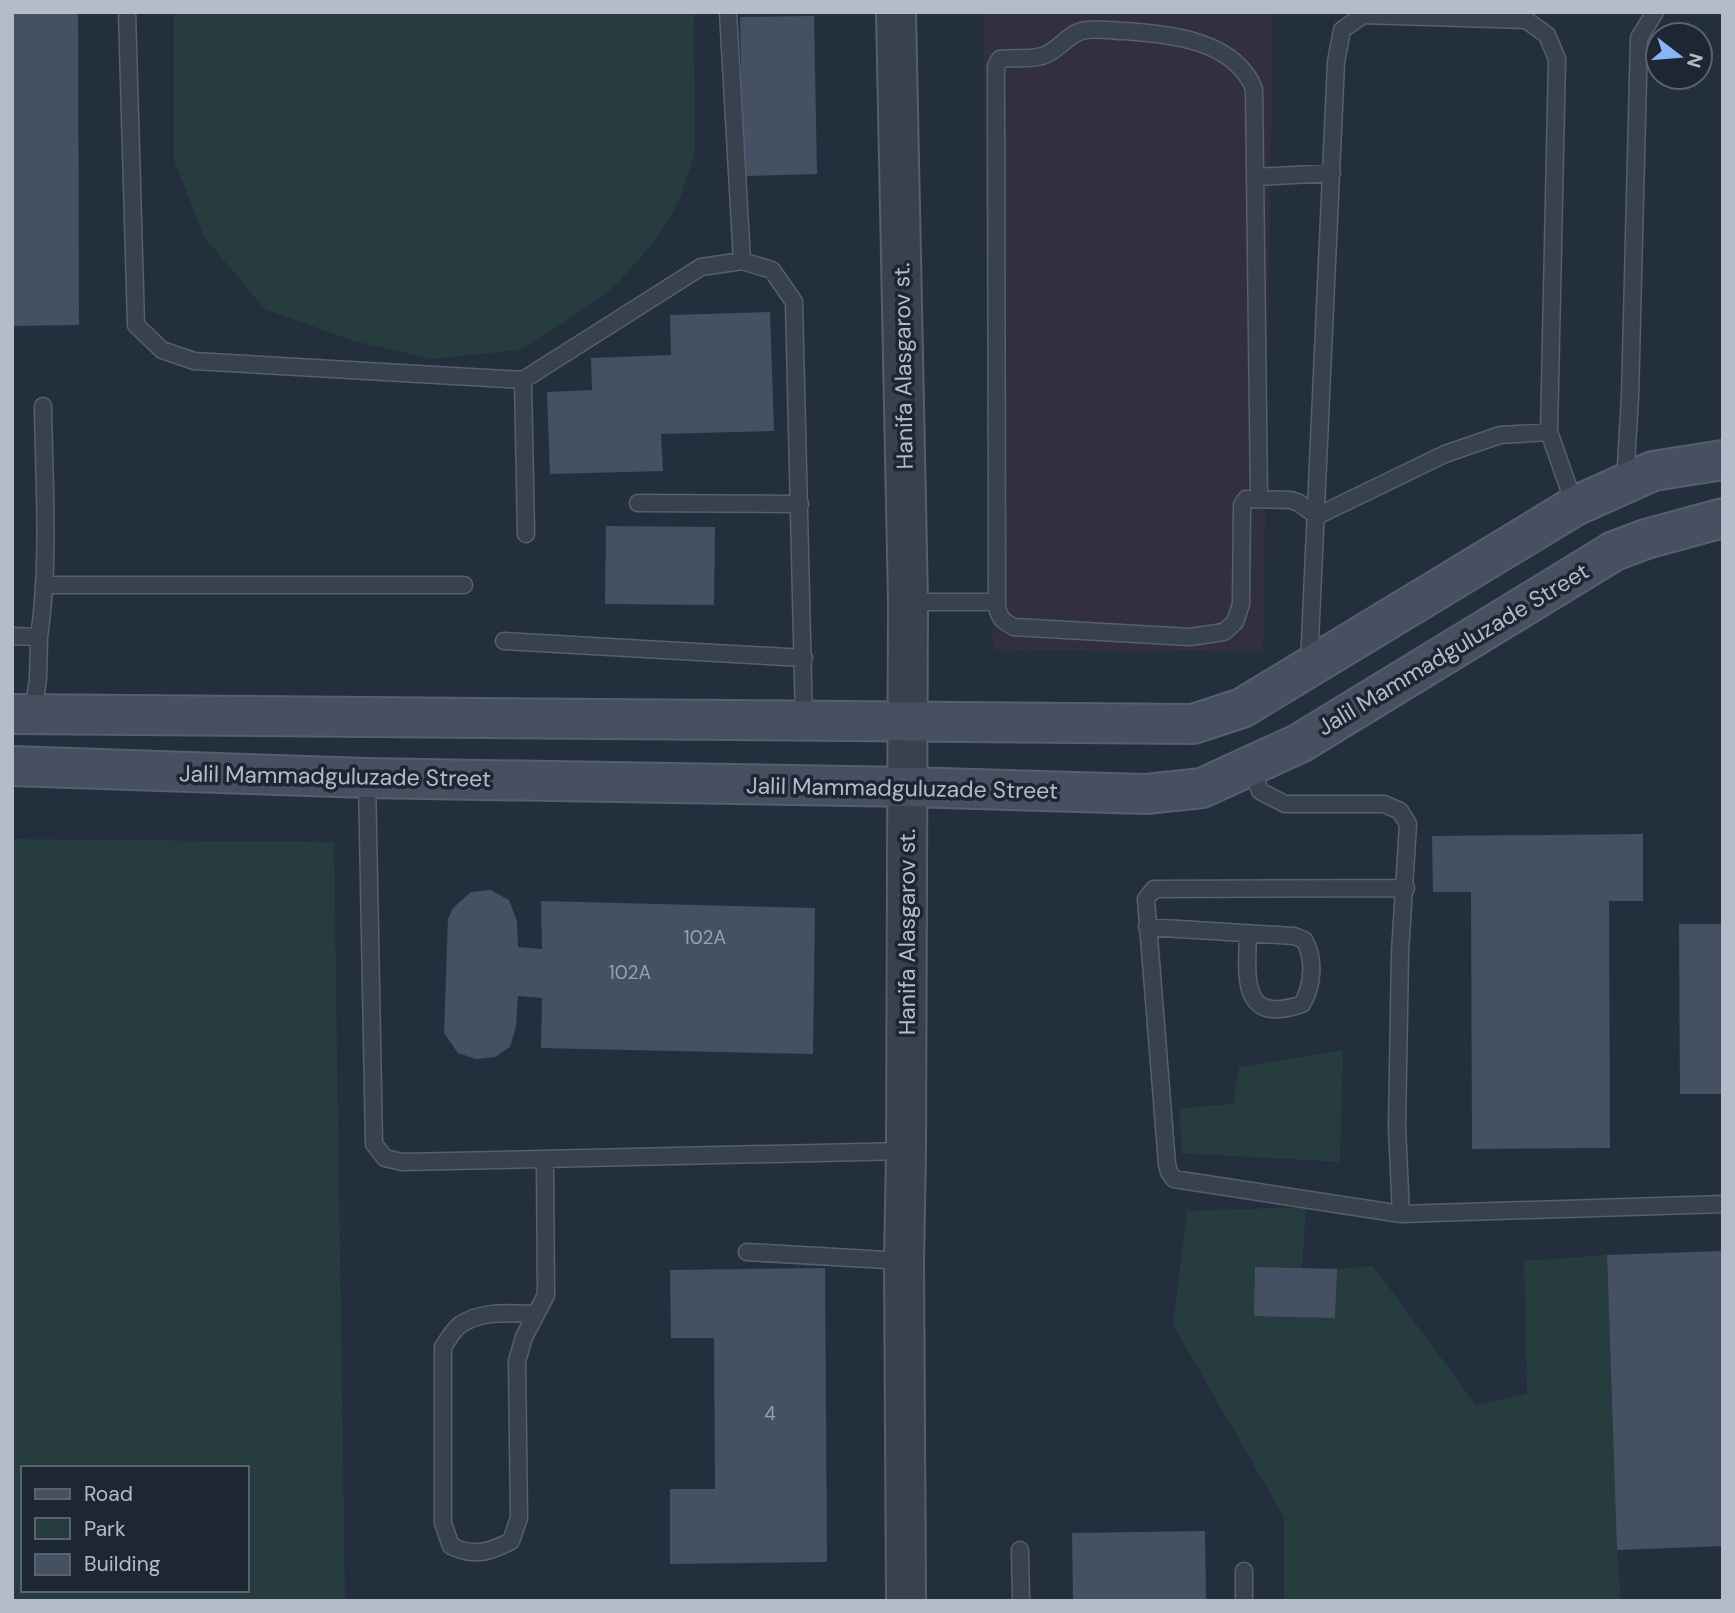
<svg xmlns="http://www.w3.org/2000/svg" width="1735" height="1613" font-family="'DM Sans',sans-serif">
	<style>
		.medical { fill: #32303f }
		.green { fill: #263c3f; fill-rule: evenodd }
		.building { fill: #455162 }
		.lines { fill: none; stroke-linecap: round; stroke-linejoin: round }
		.service-casing { stroke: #565f6c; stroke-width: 19 }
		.tertiary-casing { stroke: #565f6c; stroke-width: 42 }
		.secondary-casing { stroke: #565f6c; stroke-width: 42 }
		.service { stroke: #38414e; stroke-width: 16 }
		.tertiary { stroke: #38414e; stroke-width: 38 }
		.secondary { stroke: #465061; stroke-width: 38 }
		.labels { text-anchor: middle; stroke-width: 7; stroke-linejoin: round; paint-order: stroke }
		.number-label { font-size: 19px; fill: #98a1af }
		.street-label { font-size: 23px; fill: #b4bcc9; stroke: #1d2633 }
	</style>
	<rect width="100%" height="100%" fill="#242f3e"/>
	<!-- medical -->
	<path class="medical" d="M983 12H1273L1263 651 993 650Z"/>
	<!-- green -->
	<path class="green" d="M174 12H694L695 153 679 201 655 241 614 287 561 325 519 350 432 359 353 341 265 309 204 237 174 160Z
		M12 839 334 842 345 1601H12ZM23 1468H247V1590H23Z
		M1343 1050 1340 1162 1181 1153 1180 1108 1233 1104 1239 1067Z
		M1306 1207 1302 1268 1256 1267 1255 1315 1337 1269 1373 1266 1476 1405 1527 1394 1524 1261 1607 1255 1617 1550 1621 1601H1284V1517L1173 1325 1187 1211Z"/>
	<!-- building -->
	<path class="building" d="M12 12H78L79 325 12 326Z
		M814 16 817 174 743 176 740 17Z
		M770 312 774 431 661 434 663 471 550 474 547 392 592 390 591 358 671 355 670 315Z
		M606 526 715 527 714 605 605 604Z
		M1643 834V901H1609L1610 1148 1472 1149 1471 892H1433L1432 836Z
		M490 890 509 900 517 921 518 947 542 949 541 901 815 908 813 1054 541 1048 542 998 518 996 516 1027 510 1047 495 1057 476 1059 458 1053 444 1033 448 919 453 908 471 892Z
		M1679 924H1723V1094H1680Z
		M1722 1251 1723 1546 1617 1550 1607 1255Z
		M1255 1267 1337 1269 1335 1318 1254 1316Z
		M825 1268 827 1562 670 1564V1489H715L714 1338H671L670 1270Z
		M1205 1531 1206 1601H1073L1072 1533Z"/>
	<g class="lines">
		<!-- service casing -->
		<g class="service-casing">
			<path id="service" d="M127 12 136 325 162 350 194 361 523 380 526 534
				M728 12 742 261
				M1255 177 1332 173
				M523 380 701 267 742 261 772 270 794 302 804 722
				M1625 482 1630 397 1639 38 1655 12
				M1259 498 1254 89C1235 40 1169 34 1125 31 1113 31 1099 28 1087 30 1067 32 1060 51 1042 56 1029 60 1013 57 1000 59L996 66 997 602C997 616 1002 621 1014 627L1190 637 1224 632 1235 622 1241 604 1242 505 1246 499 1291 500 1299 503 1317 516 1445 454 1500 435 1549 432
				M638 503 800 504
				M44 585H464
				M908 602H997
				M12 636 39 637 38 678 33 714
				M39 637C50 561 44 483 43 406
				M504 641 804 658
				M1309 664 1336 62 1342 30 1363 15 1526 20 1547 35 1557 59 1549 432 1575 506
				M1251 767 1260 791 1285 804H1384L1400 811 1408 824 1400 953 1397 1128 1401 1214 1723 1204
				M367 778 374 1144 385 1158 402 1162 906 1151
				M1147 927 1294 936 1304 940C1315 958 1313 986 1302 1004 1239 1026 1247 975 1248 933
				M1401 1214 1174 1179 1169 1172 1167 1164 1146 899 1154 889 1406 888
				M747 1252 904 1261
				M536 1314C511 1313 481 1310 460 1325 453 1330 448 1340 443 1347V1523L451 1546C474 1557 490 1552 511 1541L519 1518 517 1361 524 1337 546 1295 545 1160
				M1020 1550 1021 1601
				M1244 1601V1571"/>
		</g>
		<!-- tertiary casing -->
		<g class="tertiary-casing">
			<path id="tertiary" d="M896 12 908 602 906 1151 904 1261 906 1601"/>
		</g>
		<!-- secondary casing -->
		<g class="secondary-casing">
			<path id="secondary" d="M12 714 1193 724 1242 708 1575 506 1653 471 1723 460
				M12 766 367 778 908 787 1146 794 1202 788 1300 743 1614 551 1646 539 1723 518"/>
		</g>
		<!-- service -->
		<use href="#service" class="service"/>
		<!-- tertiary -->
		<use href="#tertiary" class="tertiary"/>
		<!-- secondary -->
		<use href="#secondary" class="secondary"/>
	</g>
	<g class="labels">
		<!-- number labels -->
		<g class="number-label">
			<text x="705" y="944">102A</text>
			<text x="630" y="979">102A</text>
			<text x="770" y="1420">4</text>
		</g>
		<!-- street labels -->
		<g class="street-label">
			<text transform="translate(903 366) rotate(-91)" y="8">Hanifa Alasgarov st.</text>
			<text transform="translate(1453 649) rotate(-31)" y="8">Jalil Mammadguluzade Street</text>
			<text transform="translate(335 776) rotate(1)" y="8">Jalil Mammadguluzade Street</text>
			<text transform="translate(902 788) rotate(1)" y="8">Jalil Mammadguluzade Street</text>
			<text transform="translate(907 932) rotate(-90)" y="8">Hanifa Alasgarov st.</text>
		</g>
	</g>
	<!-- border -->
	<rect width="1735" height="1613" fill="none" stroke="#b4bcc9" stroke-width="28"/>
	<!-- legend -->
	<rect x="21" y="1466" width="228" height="126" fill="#1d2633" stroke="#59626f" stroke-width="2"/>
	<rect x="35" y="1489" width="35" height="10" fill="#465061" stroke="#59626f" stroke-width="2"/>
	<text x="84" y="1501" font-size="21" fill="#b4bcc9">Road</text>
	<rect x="35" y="1518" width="35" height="21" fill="#263c3f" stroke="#59626f" stroke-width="2"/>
	<text x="84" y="1536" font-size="21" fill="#b4bcc9">Park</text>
	<rect x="35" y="1554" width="35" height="21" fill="#455162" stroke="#59626f" stroke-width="2"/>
	<text x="84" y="1571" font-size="21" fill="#b4bcc9">Building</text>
	<!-- north arrow -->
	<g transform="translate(1679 56) rotate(106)"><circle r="33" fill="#1d2633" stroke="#59626f" stroke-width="2"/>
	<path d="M0-5L12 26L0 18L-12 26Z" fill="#8ab4f8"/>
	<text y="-10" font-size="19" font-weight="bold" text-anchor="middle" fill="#b4bcc9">N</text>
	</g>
</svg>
